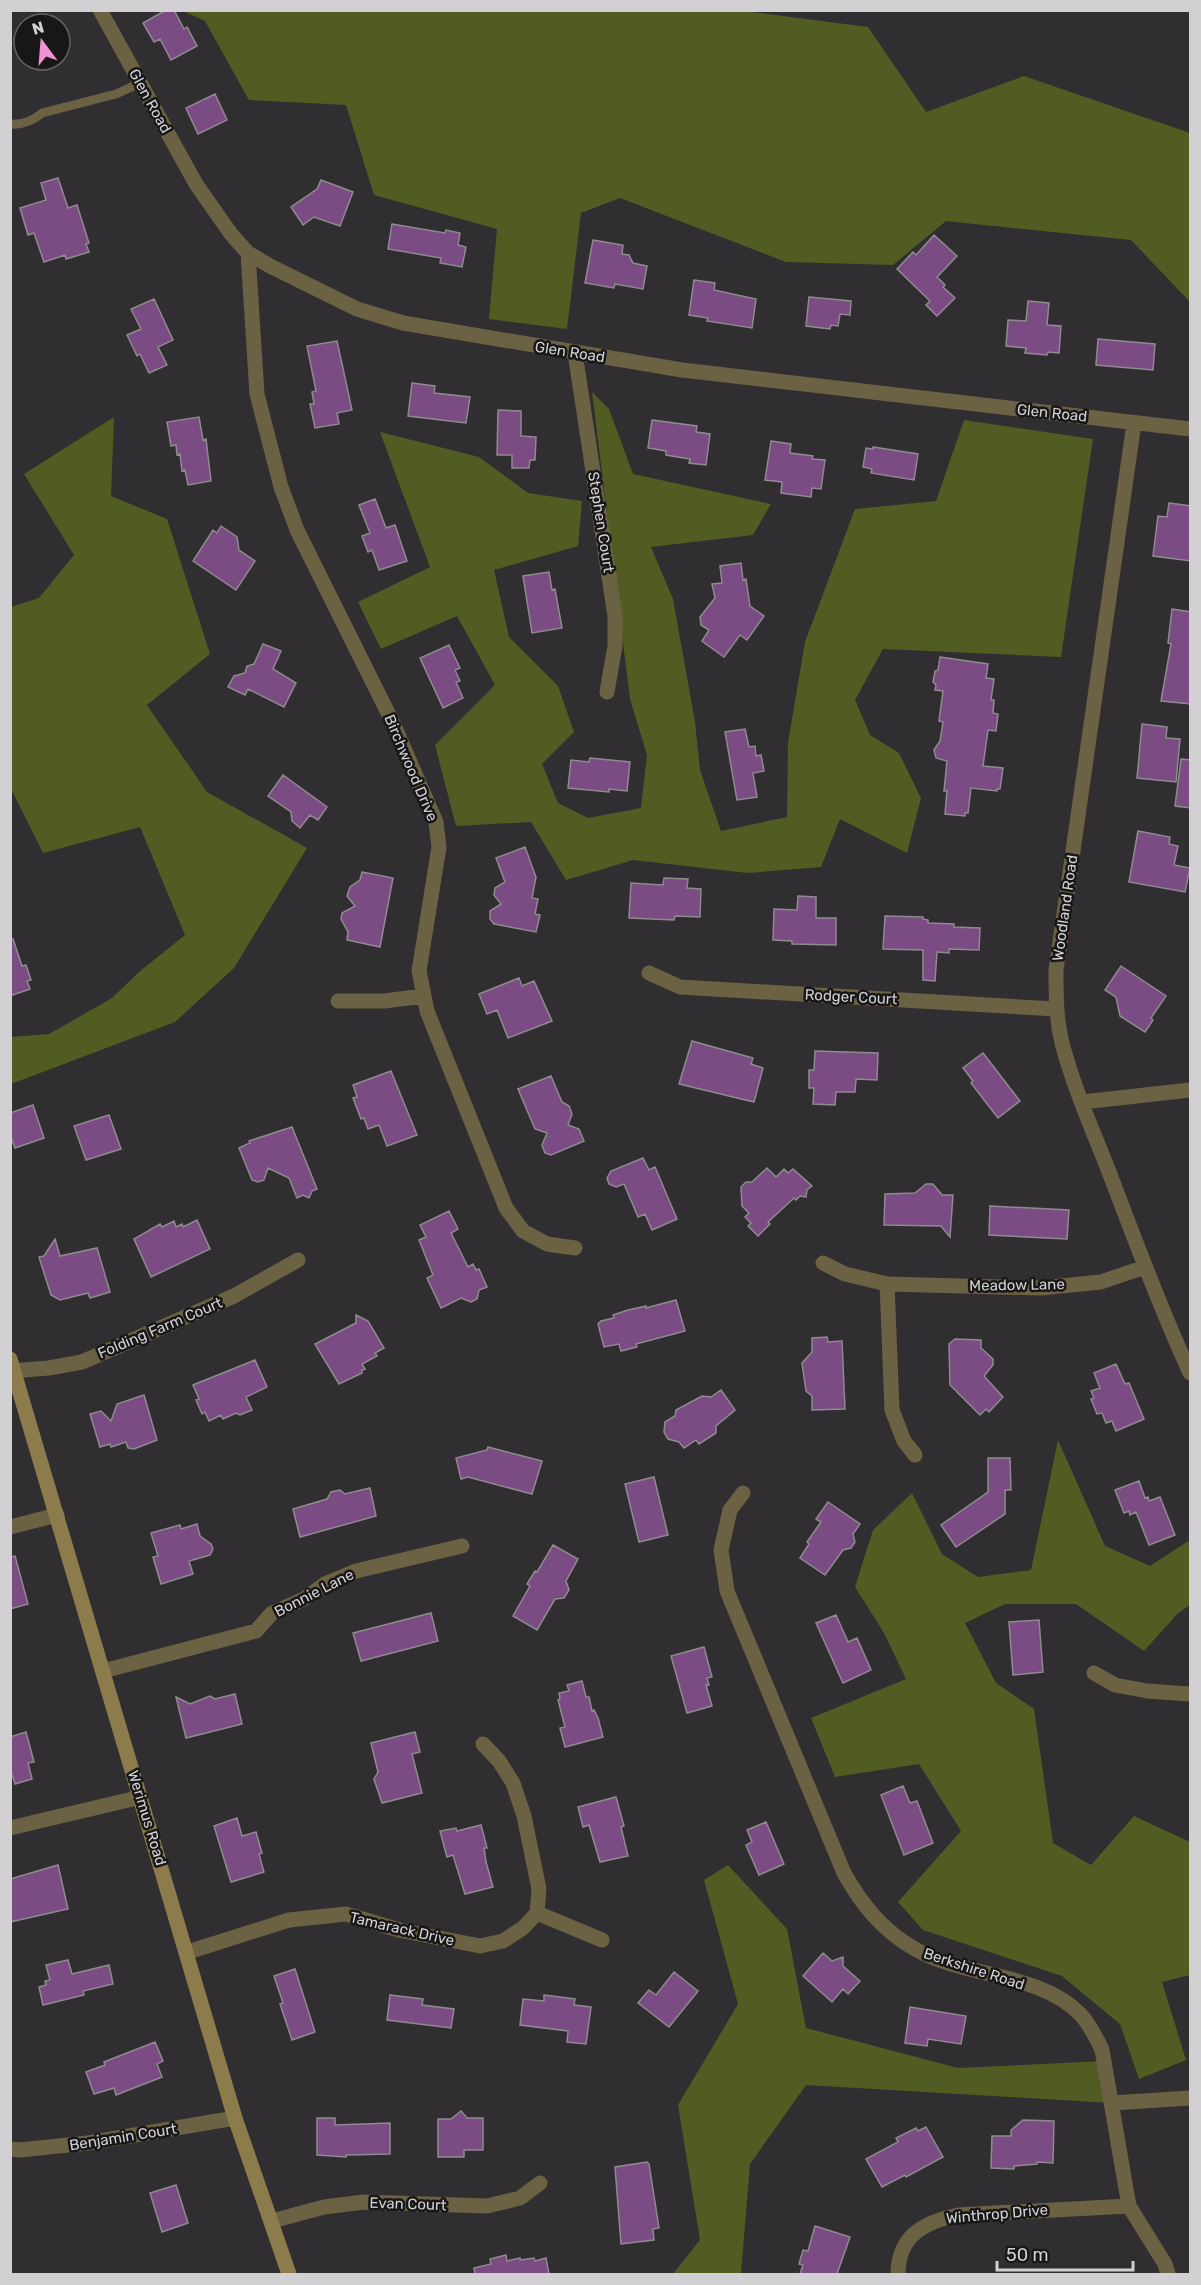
<svg xmlns="http://www.w3.org/2000/svg" width="1201" height="2285" font-family="Rubik,sans-serif">
	<style>
		.green { fill: #515c22 }
		.building { fill: #7b4b84; stroke: #8e8b8e; stroke-width: 1.5 }
		.lines { fill: none; stroke-linecap: round; stroke-linejoin: round }
		.lane { stroke: #6b6143; stroke-width: 9 }
		.street { stroke: #6b6143; stroke-width: 15 }
		.secondary { stroke: #8c7c4b; stroke-width: 15 }
		.labels { text-anchor: middle; stroke-width: 5; stroke-linejoin: round; paint-order: stroke }
		.street-label { font-size: 15px; fill: #d2d0d2; stroke: #181718 }
	</style>
	<rect width="100%" height="100%" fill="#312e31"/>
	<!-- green -->
	<path class="green" d="M737 10 868 27 926 112 1024 76 1190 133V302L1131 240 946 221 893 265 786 262 620 198 581 213 567 329 489 319 497 229 374 195 346 105 249 100 205 21 183 11Z
		M592 392 609 409 633 474 771 504 753 535 651 547 673 599 695 722 700 770 721 831 787 817 788 743 805 642 855 509 936 501 964 420 1093 439 1061 657 883 649 855 700 870 735 899 753 921 798 907 853 840 819 821 867 748 873 633 860 566 880 531 822 456 826 435 745 495 685 457 616 381 649 358 602 430 567 380 432 479 457 528 493 582 501 578 546 494 570 509 637 558 686 574 732 542 764 558 803 588 818 641 808 647 755 630 699Z
		M114 417 111 496 167 519 210 654 147 705 207 792 307 848 234 968 175 1022 11 1084V1037L49 1034 112 998 139 972 185 935 140 827 43 853 11 789V607L39 598 74 555 24 474Z
		M1058 1440 1105 1546 1150 1566 1190 1540V1605L1178 1613 1144 1651 1076 1604H1005L965 1623 996 1683 1034 1709 1053 1843 1091 1865 1134 1816 1190 1842V1975L1162 1982 1186 2060 1139 2079 1120 2024 1062 1976 923 1930 898 1902 961 1831 919 1764 835 1777 811 1718 906 1679 884 1633 855 1587 873 1530 912 1493 942 1554 978 1577 1031 1570Z
		M728 1865 787 1929 806 2028 958 2068 1105 2061 1112 2103 806 2085 750 2164 741 2274H673L700 2240 678 2105 738 2004 704 1880Z"/>
	<!-- building -->
	<path class="building" d="M166 10H174L184 29 187 27 197 46 171 60 160 39 154 42 143 23Z
		M215 94 227 120 198 134 186 108Z
		M58 178 68 208 77 205 89 243 86 244 89 252 66 259 65 255 44 262 34 233 28 235 20 208 46 200 41 183Z
		M321 180 353 192 340 226 314 217 303 225 291 207 317 189Z
		M392 224 445 233 446 230 460 233 458 245 466 247 462 267 440 263 441 258 388 249Z
		M934 235 957 256 937 277 945 285 943 287 955 298 937 316 926 305 930 301 897 269 913 252 916 255Z
		M593 240 623 245 622 254 629 255 633 263 647 266 643 289 615 284 614 288 585 283Z
		M694 280 715 283 714 290 756 299 752 328 707 321 708 318 689 315Z
		M809 297 851 301 850 315 840 314 838 326 831 325 830 329 806 326Z
		M154 299 173 340 158 347 167 365 149 373 140 354 137 356 127 335 141 329 131 309Z
		M1028 301 1049 303 1047 325 1061 326 1059 353 1048 352 1047 355 1025 353 1026 348 1006 346 1008 320 1026 321Z
		M1098 339 1155 344 1153 370 1096 365Z
		M337 341 352 410 337 413 339 424 315 428 310 404H314L312 392 316 391 307 346Z
		M412 383 435 386 434 393 470 397 466 423 408 416Z
		M498 410 521 411V436L536 437 535 460H530L529 468H512V455H497Z
		M199 417 203 440 206 439 211 481 188 485 185 470 182 471 180 454 177 455 176 445 171 446 167 422Z
		M652 420 697 426 696 432 710 434 706 465 689 463 690 459 666 455V451L648 448Z
		M771 441 791 444 790 453 813 456 812 459 825 460 821 489 812 488 811 497 781 493 782 482 765 480Z
		M873 447 918 454 914 480 871 473 872 469 863 467 866 448 873 449Z
		M375 499 386 528 395 525 407 561 379 570 372 550 368 552 362 536 370 533 359 505Z
		M1169 503 1191 506V561L1153 556 1158 516 1167 517Z
		M221 526 237 537 239 550 255 561 236 590 193 561 213 530 217 533Z
		M741 563 743 580 746 579 750 606 764 616 747 640 740 635 724 657 702 641 709 630 701 625 700 617 715 598 712 584 722 583 720 566Z
		M549 572 552 590 555 589 562 628 532 633 523 576Z
		M1172 609 1191 612V704L1161 701 1171 644 1168 643Z
		M263 644 281 651 273 669 296 683 284 707 248 689 245 695 228 687 234 676 245 673 247 666 254 664Z
		M449 645 460 668 455 670 460 681 456 682 463 698 443 708 420 658Z
		M940 657 988 664 986 678 994 679 991 700H994L993 713 998 714 996 731 988 730 983 766 1003 768 1000 789H997V791L971 788 968 813H965V816L945 814 947 791H944L947 761 936 758 934 750 940 741 943 722 939 721 943 691 935 690 936 685 933 682 935 671 938 670Z
		M1142 724 1167 727 1166 738 1180 739 1176 782 1137 778Z
		M745 729 749 747 755 746 756 756 761 755 764 771 753 773 757 797 737 800 725 732Z
		M590 758 630 762 627 791 609 789V792L568 788 571 760 589 762Z
		M1181 759 1191 760V808L1175 806Z
		M283 775 327 807 318 820 310 815 300 828 292 821 291 812 268 796Z
		M1138 831 1170 837 1169 844 1178 846 1174 865 1190 868 1185 892 1129 882Z
		M525 847 536 877 532 898 538 899 535 914 540 915 536 932 494 924 490 919V911L501 904 494 895 495 888 505 882 496 858Z
		M362 872 393 878 380 947 347 940 348 932 341 919 342 913 355 906 347 896 350 887 360 880Z
		M664 878 688 879 687 888 701 889 700 917 675 916 674 920 629 918 631 883 663 885Z
		M798 896 816 897V918H836V945L792 944V941L773 940 774 909 797 910Z
		M885 916 923 917V919L928 920V923L954 924V927L980 928 979 950 949 949V953L937 952 935 981 923 980V950L883 949Z
		M13 939 22 966 26 965 31 980 27 981 30 989 10 996V940Z
		M1121 966 1166 996 1151 1018 1153 1020 1145 1032 1120 1016 1116 997 1105 990Z
		M519 978 522 986 534 981 552 1021 508 1038 497 1010 487 1014 479 994Z
		M692 1041 753 1058 751 1064 763 1068 754 1102 679 1084Z
		M815 1051 878 1053 877 1080 856 1079 855 1092H836L835 1105 813 1104 814 1088H809V1070H814Z
		M983 1053 1020 1101 998 1118 971 1083 973 1081 963 1068Z
		M391 1071 417 1135 387 1146 379 1125 368 1129 364 1118 361 1119 353 1098 357 1097 353 1085Z
		M551 1076 562 1102 569 1106 572 1114 568 1125 579 1129 584 1141 551 1155 545 1153 542 1145 547 1133 535 1129 518 1089Z
		M33 1105 44 1138 15 1148 10 1134V1113Z
		M109 1115 121 1149 86 1160 74 1126Z
		M292 1127 317 1189 312 1191 309 1198 303 1195 297 1198 289 1178 268 1168 264 1180 258 1182 252 1180 239 1148 250 1143 249 1141Z
		M643 1158 649 1170 655 1167 677 1219 652 1230 645 1214 638 1217 624 1184 616 1187 609 1184 607 1178 611 1171Z
		M767 1168 776 1177 784 1169 788 1173 793 1169 812 1186 807 1190 806 1197 800 1196 796 1200 794 1198 768 1222 770 1224 758 1236 748 1226 751 1223 745 1217 749 1213 742 1206 741 1187 746 1182H752Z
		M926 1184H933L942 1195H953L950 1237 941 1226 884 1225 885 1194 915 1193Z
		M990 1206 1069 1210 1067 1239 989 1235Z
		M449 1211 458 1229 451 1233 468 1267 473 1264 476 1270 479 1269 487 1287 479 1290 477 1299 471 1302 461 1298 441 1308 427 1278 433 1275 419 1240 426 1237 420 1225Z
		M197 1220 210 1249 151 1277 134 1239 160 1224 162 1227 174 1221 176 1227 182 1224 183 1227Z
		M55 1239 60 1256 97 1248 110 1292 90 1298 88 1293 60 1300 51 1295 39 1257 44 1256Z
		M676 1300 685 1331 636 1344 637 1347 621 1351 619 1344 604 1347 598 1324 601 1321 614 1318 613 1315 628 1310 646 1306V1308Z
		M356 1315 368 1321 384 1348 375 1353 377 1356 362 1364 365 1369 362 1370V1373L339 1384 315 1344 356 1323Z
		M827 1337 828 1342 842 1341 845 1409 812 1410V1396L806 1391 802 1363 812 1352V1338Z
		M955 1339 981 1340V1348L993 1359V1365L984 1376 1003 1397 989 1412 986 1409 980 1415 950 1385 949 1344Z
		M255 1360 267 1387 246 1397 252 1410 240 1415 236 1413 223 1419 221 1415 209 1421 205 1412 202 1414 196 1400 199 1399 193 1385Z
		M1116 1364 1125 1384 1129 1383 1144 1419 1116 1431 1112 1421 1106 1423 1102 1413 1097 1414 1091 1399 1094 1398 1091 1391 1100 1388 1094 1373Z
		M721 1390 735 1410 716 1426V1433L699 1444 696 1440 684 1448 679 1442 668 1439 664 1432 665 1422 675 1416 676 1410 702 1396 711 1397Z
		M144 1395 157 1440 134 1449 128 1448 126 1442 111 1447 110 1444 100 1447 90 1414 101 1411 111 1421 117 1404Z
		M488 1447 542 1461 532 1494 468 1477 461 1479 456 1458 487 1450Z
		M988 1458H1010L1011 1490H1005V1514L956 1547 941 1525 988 1492Z
		M654 1477 668 1535 639 1542 625 1484Z
		M1139 1481 1145 1498 1148 1497 1149 1501 1160 1497 1175 1535 1149 1545 1136 1512 1130 1515 1129 1511 1124 1513 1115 1490Z
		M370 1488 376 1516 300 1537 293 1509 327 1499 331 1492 340 1490 345 1494Z
		M828 1502 860 1524 853 1534 855 1542 851 1548 843 1550 825 1575 800 1558 809 1544 807 1542 821 1522 816 1519Z
		M197 1524 200 1536 211 1544 213 1549 210 1555 189 1561 193 1574 161 1584 153 1557 158 1556 151 1533 180 1525 181 1529Z
		M553 1545 578 1559 566 1581 569 1590 564 1598 555 1599 537 1630 513 1616 530 1586 527 1584 535 1571 537 1572Z
		M15 1556 28 1604 10 1609V1557Z
		M431 1613 438 1641 361 1661 353 1633Z
		M836 1615 848 1642 857 1638 871 1670 843 1683 816 1623Z
		M1039 1620 1043 1672 1013 1675 1009 1622Z
		M704 1647 712 1677 707 1678 709 1685H706L712 1706 687 1713 671 1656Z
		M582 1681 586 1697H589L592 1711 594 1710 598 1718 603 1737 565 1747 560 1728 565 1727 558 1700 560 1699 559 1693 569 1691 567 1685Z
		M235 1694 242 1724 186 1738 176 1697 190 1704 210 1696 215 1699Z
		M26 1732 34 1762 28 1763 32 1779 15 1784 10 1768V1737Z
		M415 1732 420 1752 412 1754 422 1793 382 1803 374 1779 378 1772 371 1743Z
		M903 1786 910 1803 917 1801 933 1843 904 1855 881 1795Z
		M616 1797 624 1826 621 1827 628 1856 600 1862 589 1825 583 1827 578 1807Z
		M237 1818 242 1836 256 1832 262 1853 259 1854 264 1872 231 1882 214 1826Z
		M766 1822 784 1864 759 1875 746 1845 752 1842 747 1830Z
		M481 1825 487 1848H484L486 1862 493 1887 465 1894 453 1855 447 1857 440 1831 456 1828 457 1831Z
		M58 1865 68 1909 10 1922V1879Z
		M823 1953 832 1961 843 1957V1966L860 1981 848 1994 843 1989 832 2002 803 1976Z
		M68 1960 72 1974 109 1965 113 1984 83 1991 84 1995 43 2005 39 1987 46 1985 45 1981 50 1980 46 1965Z
		M295 1969 315 2032 292 2040 280 2004 283 2003 274 1976Z
		M674 1972 698 1991 669 2027 638 2003 649 1990 656 1995Z
		M390 1995 423 1999 422 2005 454 2009 451 2028 387 2020Z
		M544 1995 575 1999 574 2005 591 2007 586 2044 567 2042 568 2031 520 2025 523 1999 544 2001Z
		M910 2007 966 2016 961 2044 928 2039 927 2046 905 2043Z
		M155 2042 163 2061 157 2064 162 2077 116 2095 114 2088 94 2094 86 2072 105 2065 104 2062Z
		M461 2111 467 2118H483V2150H464V2157H438V2119H451Z
		M317 2118H335V2125L390 2123V2154L346 2155V2157L317 2155Z
		M1023 2120 1054 2121 1053 2163 1037 2162V2164L1014 2166V2169L991 2168 992 2136H1011V2130Z
		M926 2127 943 2157 906 2177 905 2175 882 2187 866 2159 898 2142 896 2138 916 2128 918 2131Z
		M647 2162 649 2164 659 2228 653 2229 654 2240 621 2244 615 2167Z
		M176 2185 188 2223 162 2232 150 2193Z
		M815 2226 850 2237 837 2274H800L803 2265 799 2264 803 2250 808 2251Z
		M506 2255 507 2261 520 2258V2260L534 2258 535 2261 546 2258 549 2274H475L474 2268 491 2264 490 2259Z"/>
	<g class="lines">
		<!-- lane -->
		<path class="lane" d="M10 124C23 125 33 121 42 113L116 94 140 83"/>
		<!-- street -->
		<path class="street" d="M100 10 196 184 231 234 248 253 270 266 357 309 403 323 682 370 1190 429
			M248 253 257 394 281 487 297 530 393 723 436 822 439 847 419 971 427 1011 506 1208 523 1231 547 1244 575 1248
			M575 353 615 616V646L607 692
			M1134 423 1056 970C1056 995 1056 1019 1062 1043 1074 1089 1094 1133 1111 1177 1136 1243 1161 1309 1190 1373
			M649 973 680 987 1056 1009
			M338 1001H384L424 996
			M1083 1102 1190 1090
			M823 1263 845 1274 887 1284 1041 1288 1101 1282 1145 1267
			M887 1284 892 1410 904 1441 915 1455
			M10 1371 49 1368 82 1362 234 1296 298 1260
			M743 1493 730 1510 721 1550 727 1591 844 1873C862 1905 883 1931 915 1949 965 1978 1040 1972 1081 2015 1090 2025 1096 2037 1102 2050L1129 2206 1165 2264 1168 2274
			M10 1527 57 1515
			M103 1671 256 1631 272 1613 304 1599 325 1584 356 1571 462 1546
			M1094 1673 1115 1685 1147 1691 1190 1694
			M10 1828 141 1797
			M537 1913 602 1940
			M188 1952 289 1920 346 1914 399 1930 480 1946 503 1941 523 1928 537 1913 539 1889 524 1816 513 1783 499 1761 483 1744
			M1112 2103 1190 2098
			M10 2149 19 2150 88 2143 235 2118
			M272 2221 324 2207 364 2202 487 2206 520 2198 540 2183
			M898 2274C898 2236 924 2222 958 2215L1129 2206"/>
		<!-- secondary -->
		<path class="secondary" d="M10 1359 235 2118 289 2274"/>
	</g>
	<g class="labels">
		<!-- street labels -->
		<g class="street-label">
			<text transform="translate(150 101) rotate(61)" y="5">Glen Road</text>
			<text transform="translate(570 352) rotate(9)" y="5">Glen Road</text>
			<text transform="translate(1052 413) rotate(6)" y="5">Glen Road</text>
			<text transform="translate(601 522) rotate(81)" y="5">Stephen Court</text>
			<text transform="translate(411 768) rotate(67)" y="5">Birchwood Drive</text>
			<text transform="translate(1065 908) rotate(-82)" y="5">Woodland Road</text>
			<text transform="translate(851 997) rotate(3)" y="5">Rodger Court</text>
			<text transform="translate(1017 1285) rotate(-1)" y="5">Meadow Lane</text>
			<text transform="translate(160 1328) rotate(-23)" y="5">Folding Farm Court</text>
			<text transform="translate(314 1593) rotate(-27)" y="5">Bonnie Lane</text>
			<text transform="translate(147 1818) rotate(73)" y="5">Werimus Road</text>
			<text transform="translate(402 1929) rotate(13)" y="5">Tamarack Drive</text>
			<text transform="translate(974 1969) rotate(18)" y="5">Berkshire Road</text>
			<text transform="translate(123 2137) rotate(-9)" y="5">Benjamin Court</text>
			<text transform="translate(408 2204) rotate(2)" y="5">Evan Court</text>
			<text transform="translate(997 2214) rotate(-5)" y="5">Winthrop Drive</text>
		</g>
	</g>
	<!-- border -->
	<rect width="1201" height="2285" fill="none" stroke="#d2d0d2" stroke-width="24"/>
	<!-- north arrow -->
	<g transform="translate(42 42) rotate(344)"><circle r="28" fill="#181718" stroke="#626162" stroke-width="1.5"/>
	<path d="M0-4.5L10 22L0 15L-10 22Z" fill="#f491d3"/>
	<text y="-9" font-size="16" font-weight="bold" text-anchor="middle" fill="#d2d0d2">N</text>
	</g>
	<!-- scale -->
	<path d="M997 2261v9h136v-9" fill="none" stroke="#d2d0d2" stroke-width="3"/>
	<text x="1006" y="2261" font-size="18" fill="#d2d0d2" stroke="#181718" stroke-width="4.5" paint-order="stroke">50 m</text>
</svg>
